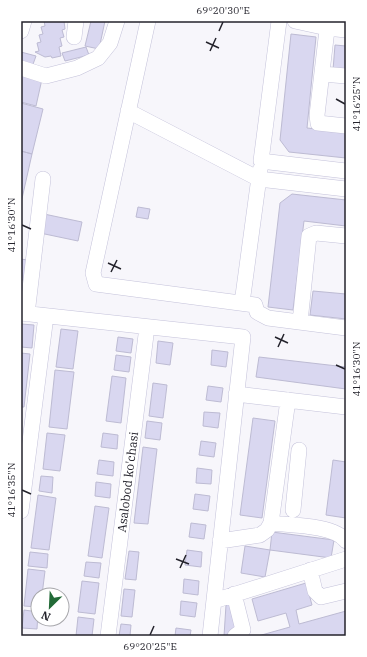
<svg xmlns="http://www.w3.org/2000/svg" width="367" height="657" font-family="'IBM Plex Serif',serif">
	<style>
		.building { fill: #d9d7f0; stroke: #bdbbd3 }
		.lines { fill: none; stroke-linecap: round; stroke-linejoin: round }
		.minor-casing { stroke: #c4c2da; stroke-width: 16 }
		.minor { stroke: #fff; stroke-width: 15 }
		.ticks { fill: none; stroke: #24232c; stroke-width: 1.5 }
		.labels { text-anchor: middle; stroke-width: 3; stroke-linejoin: round; paint-order: stroke }
		.street-label { font-size: 12px; fill: #24232c; stroke: #fff }
		.neatline { fill: none; stroke: #24232c; stroke-width: 1.5 }
		.ticks-label { font-size: 10px; text-anchor: middle; fill: #24232c }
	</style>
	<rect width="100%" height="100%" fill="#f7f6fb"/>
	<!-- building -->
	<path class="building" d="M44 21H66H64L65 29 62 30 64 37 60 38 62 46 59 47 61 56 52 58 51 56 45 57 35 52 39 51 37 43 41 42 39 35 43 34 41 27 45 26Z
		M91 21H105L99 49 85 46Z
		M291 34 316 37 307 128 346 132V158L289 152 280 140Z
		M335 45 346 46V71L333 70Z
		M86 47 89 55 65 61 62 53Z
		M21 52 36 56 32 67 21 63Z
		M21 74 42 79 36 106 21 102Z
		M21 103 43 109 32 154 21 151Z
		M21 151 32 154 21 203Z
		M292 194 346 200V226L304 221 293 310 268 307 280 203Z
		M138 207 150 209 148 219 136 217Z
		M44 214 82 222 78 241 40 233Z
		M21 259 27 260 24 280H21Z
		M313 291 346 294V319L310 315Z
		M21 324 34 325 32 348 21 347Z
		M61 329 78 331 73 369 56 367Z
		M118 337 133 339 131 353 116 351Z
		M158 341 173 343 170 365 156 363Z
		M212 350 228 352 226 367 211 365Z
		M21 353 30 354 24 407H21Z
		M116 355 131 357 129 372 114 370Z
		M259 357 346 367V389L256 377Z
		M55 370 74 372 67 429 49 427Z
		M112 376 126 378 121 423 106 421Z
		M153 383 167 385 163 418 149 416Z
		M208 386 223 388 221 402 206 400Z
		M204 412 220 413 218 428 203 426Z
		M253 418 275 421 262 518 240 515Z
		M147 421 162 423 160 440 145 438Z
		M47 433 65 435 60 471 43 469Z
		M103 433 118 435 117 449 101 447Z
		M201 441 216 443 214 457 199 455Z
		M143 447 157 449 148 524 134 523Z
		M99 460 114 462 113 476 97 474Z
		M333 460 346 462V518L326 515Z
		M197 468 212 470 211 484 196 483Z
		M41 476 53 477 52 493 39 491Z
		M96 482 111 484 110 498 95 496Z
		M195 494 210 496 208 511 193 509Z
		M38 495 56 498 49 550 31 548Z
		M95 506 109 508 102 558 88 556Z
		M191 523 206 525 204 539 189 537Z
		M272 532 334 540 331 558 270 550Z
		M245 546 270 550 265 577 241 573Z
		M187 550 202 552 201 567 185 565Z
		M129 551 139 552 136 580 125 579Z
		M30 552 48 554 47 568 28 566Z
		M86 562 101 563 99 578 84 576Z
		M28 569 45 571 42 595H38V607L24 606Z
		M184 579 199 581 198 595 183 593Z
		M82 581 99 583 95 614 78 612Z
		M306 583 312 605 296 610 299 624 346 611V634L340 636H258L290 627 286 613 258 621 252 599Z
		M124 589 135 590 132 617 121 616Z
		M181 601 197 603 195 617 180 615Z
		M235 603 238 632 224 636 226 605Z
		M24 610 38 612 37 629 22 628Z
		M78 617 94 619 92 636H76Z
		M121 624 131 625 130 636H119Z
		M176 628 191 630 190 636H175Z"/>
	<g class="lines">
		<!-- minor casing -->
		<g class="minor-casing">
			<path id="minor" d="M148 21 93 273 96 284 255 305 257 312 268 318 346 328
				M279 21 261 161 346 171
				M295 21 327 28 346 30
				M328 21 317 115 318 123 346 126
				M21 31 24 21
				M74 37 76 21
				M21 68 46 76 77 68 98 58 110 43 117 21
				M322 74 346 76
				M128 111 259 179 346 189
				M242 303 260 170
				M21 313 243 337 210 636
				M27 314 43 179
				M300 322 309 236 316 233 346 236
				M236 394 346 407
				M293 510 299 450
				M21 511 46 316
				M271 523C290 525 335 525 346 541
				M220 541 260 535 267 530 271 523 288 400
				M310 570 315 591 321 597 346 591
				M234 594 243 630 235 636
				M214 601 346 559
				M108 636 147 327"/>
		</g>
		<!-- minor -->
		<use href="#minor" class="minor"/>
	</g>
	<!-- ticks -->
	<path class="ticks" d="M219 31 223 22M206 42 219 48M210 51 216 38M336 99 345 104M22 225 31 229M108 263 121 269M111 272 117 260M275 337 288 343M278 347 284 334M336 365 345 369M22 490 31 494M176 559 189 564M180 568 186 555M150 635 154 626"/>
	<g class="labels">
		<!-- street labels -->
		<g class="street-label">
			<text transform="translate(128 482) rotate(-83)" y="4">Asalobod ko'chasi</text>
		</g>
	</g>
	<!-- border -->
	<rect width="367" height="657" fill="none" stroke="#ffffff" stroke-width="44"/>
	<!-- north arrow -->
	<g transform="translate(50 607) rotate(204)"><circle r="19" fill="#ffffff" stroke="#a7a7ab"/>
	<path d="M0-3L7 15L0 10L-7 15Z" fill="#226a37"/>
	<text y="-6" font-size="11" font-weight="bold" text-anchor="middle" fill="#24232c">N</text>
	</g>
	<rect x="22" y="22" width="323" height="613" class="neatline"/>
	<g class="ticks-label">
		<text x="223" y="14">69°20'30"E</text>
		<text transform="translate(356 104) rotate(-90)" y="4">41°16'25"N</text>
		<text transform="translate(11 225) rotate(-90)" y="4">41°16'30"N</text>
		<text transform="translate(356 369) rotate(-90)" y="4">41°16'30"N</text>
		<text transform="translate(11 490) rotate(-90)" y="4">41°16'35"N</text>
		<text x="150" y="650">69°20'25"E</text>
	</g>
</svg>
